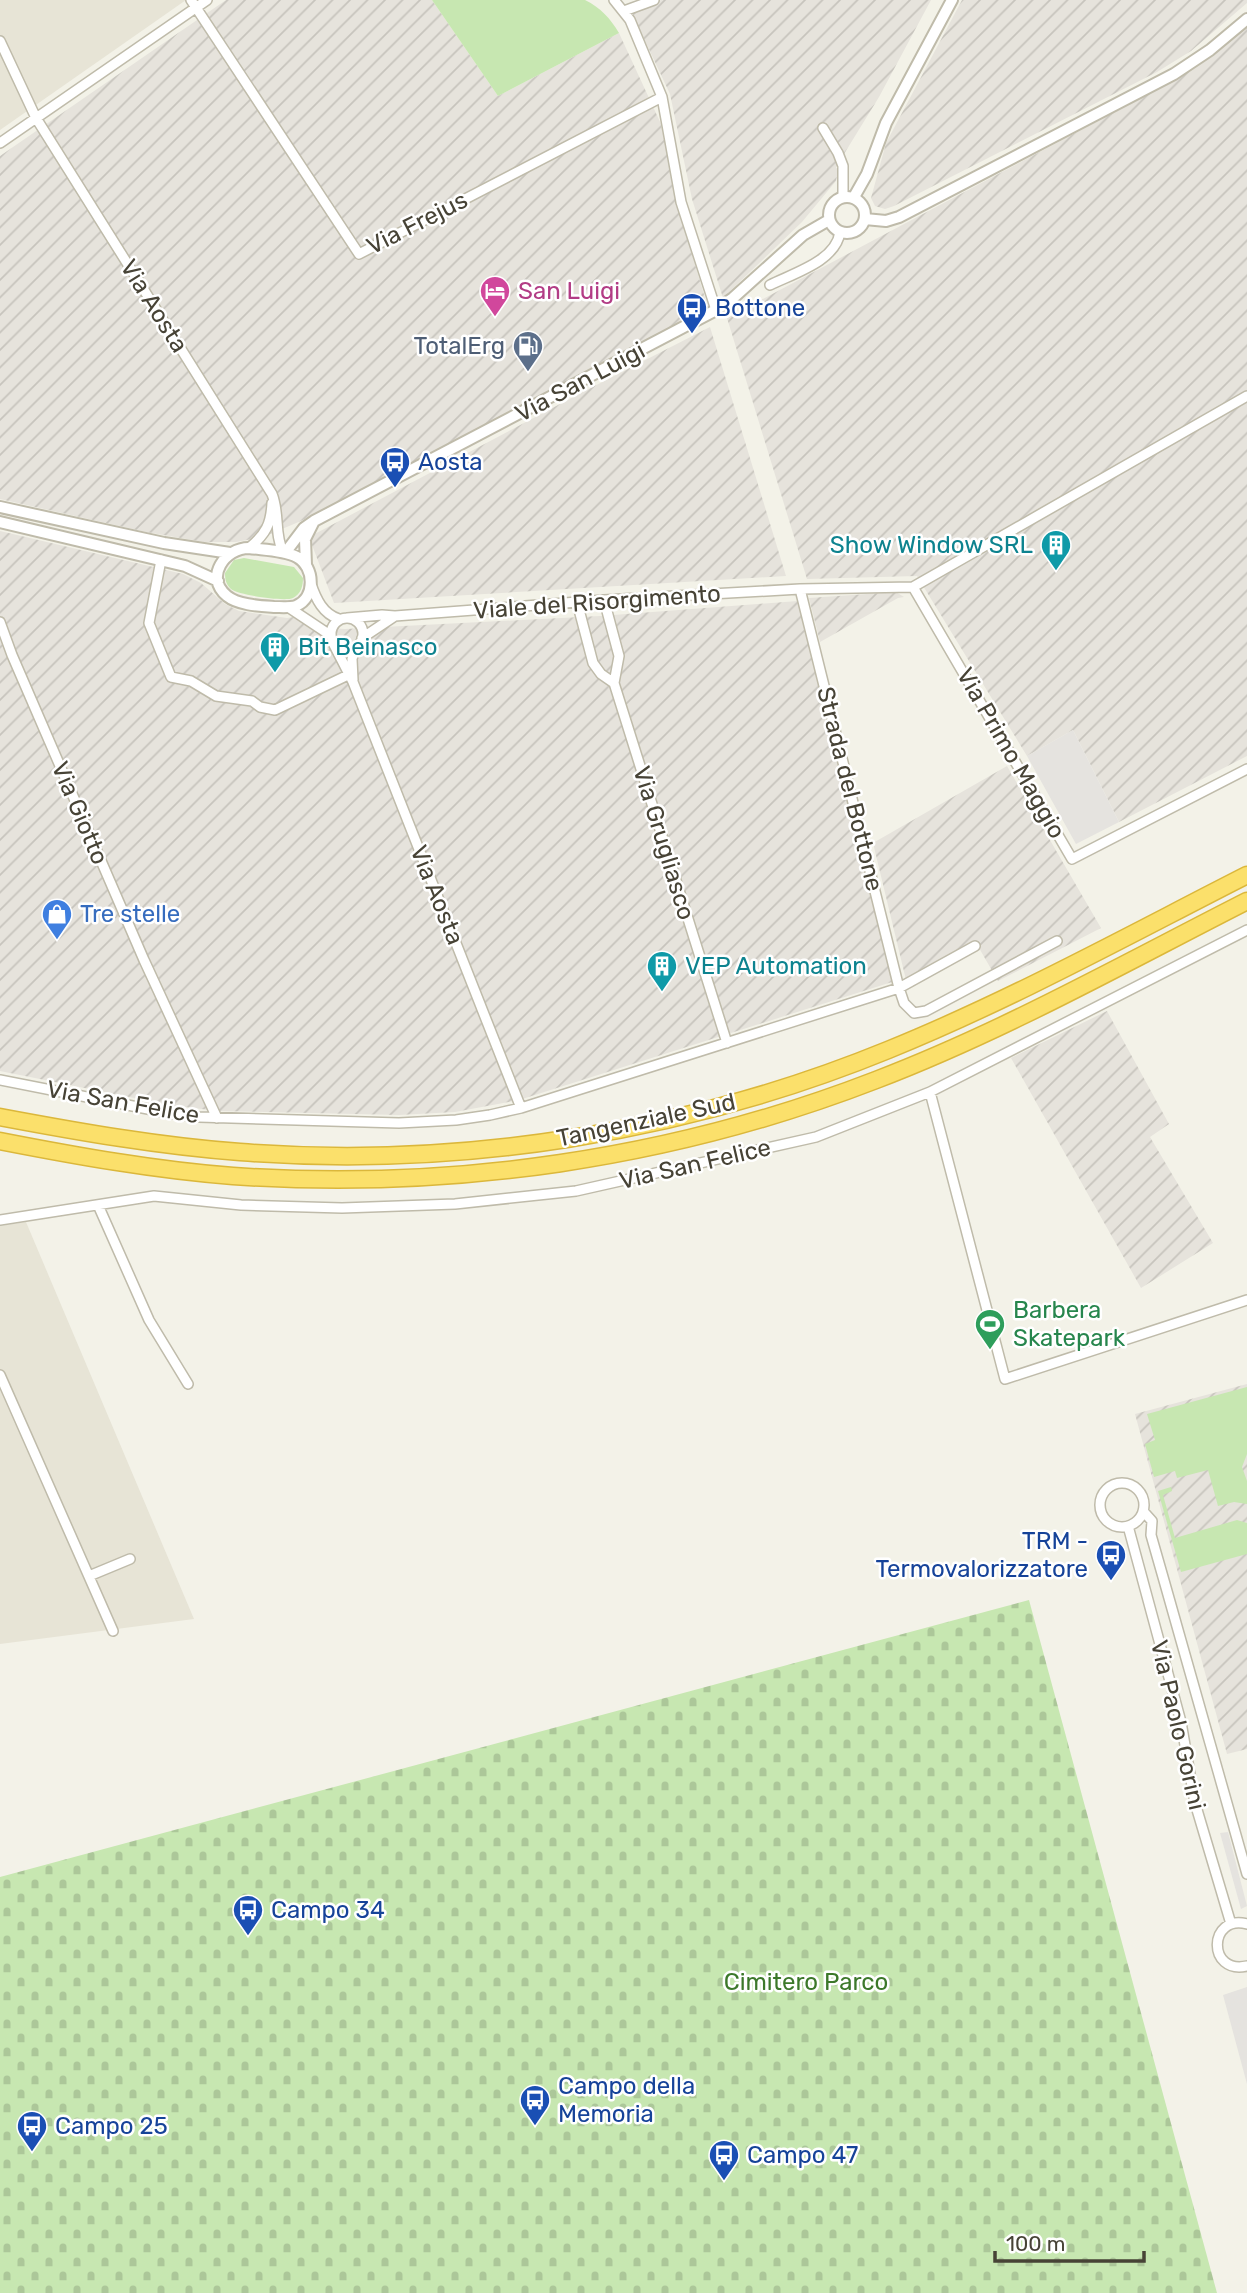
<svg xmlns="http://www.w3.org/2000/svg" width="1247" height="2293" font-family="Rubik,sans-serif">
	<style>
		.residential { fill: #e7e4d6 }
		.industrial { fill: url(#industrial-furrows) }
		.green { fill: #c7e7b1 }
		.cemetery { fill: url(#cemetery-stones) }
		.parking { fill: #e5e3df }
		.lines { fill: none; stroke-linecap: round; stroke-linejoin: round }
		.minor-casing { stroke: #bfbbaa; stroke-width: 12 }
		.tertiary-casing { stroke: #bfbbaa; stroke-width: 14 }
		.motorway-casing { stroke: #dbb73b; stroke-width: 19 }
		.minor { stroke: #fff; stroke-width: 9 }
		.tertiary { stroke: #fff; stroke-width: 10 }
		.motorway { stroke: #fbe06b; stroke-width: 16 }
		.labels { text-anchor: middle; stroke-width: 5; stroke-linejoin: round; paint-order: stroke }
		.street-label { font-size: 24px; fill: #474336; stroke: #fff }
		.hotel-label { font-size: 24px; fill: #b23c85; stroke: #fff; text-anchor: start }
		.transit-label { font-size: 24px; fill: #164399; stroke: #fff; text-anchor: start }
		.service-label { font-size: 24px; fill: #4e5e75; stroke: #fff; text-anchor: end }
		.culture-label { font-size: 24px; fill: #0d838f; stroke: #fff; text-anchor: start }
		.shop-label { font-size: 24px; fill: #366cbe; stroke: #fff; text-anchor: start }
		.leisure-label { font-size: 24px; fill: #27864d; stroke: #fff; text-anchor: start }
		.park-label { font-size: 24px; fill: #3c782a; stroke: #fff }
	</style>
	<defs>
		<pattern id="industrial-furrows" width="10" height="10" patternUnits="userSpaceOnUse" patternTransform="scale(1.75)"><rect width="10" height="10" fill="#e6e3dc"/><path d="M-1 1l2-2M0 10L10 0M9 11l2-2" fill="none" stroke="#c7c4bd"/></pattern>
		<pattern id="cemetery-stones" width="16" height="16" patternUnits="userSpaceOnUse" patternTransform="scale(1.75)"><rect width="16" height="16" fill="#c7e7b1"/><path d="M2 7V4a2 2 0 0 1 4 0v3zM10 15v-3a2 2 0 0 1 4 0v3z" fill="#acc799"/></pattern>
	</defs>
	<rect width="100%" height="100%" fill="#f3f2e8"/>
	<!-- residential -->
	<path class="residential" d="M0 0H186L0 130Z
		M26 1222 194 1619 0 1644V1226Z"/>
	<!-- industrial -->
	<path class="industrial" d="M226 0H432L498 96 619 33 661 124 677 204 708 308 301 521 263 537 236 542H204L146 532 0 499V156Z
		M661 0H931L879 97 836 167 838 171 836 181 802 222 723 298 692 199 670 94 631 11Z
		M962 0H1247V3L1191 51 1157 72 894 206 885 209 875 206 871 198 886 143Z
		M1247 27V756L1119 822 1073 730 1027 756 917 576 807 579 727 318 1164 86 1200 64Z
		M710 327 786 576 334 603 309 537 575 396Z
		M0 531 183 574 201 583 225 604 239 611 287 618 300 616 327 628 345 629 600 616 798 601 892 982 519 1100 455 1112 399 1115 218 1111 169 1105 0 1071Z
		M896 592 904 597 898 598 820 642 809 598Z
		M1007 766 1101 928 998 981 975 941 906 980 873 843Z
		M1107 1011 1169 1124 1150 1137 1213 1243 1141 1288 1011 1058Z
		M1247 1384V1749L1227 1754 1135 1414Z"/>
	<!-- green -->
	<path class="green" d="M432 0H585C601 8 610 18 619 33L498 96Z
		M244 558 294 567 303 578C303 586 301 594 293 598 285 602 238 595 231 589 226 584 225 580 225 573L234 560Z
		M1247 1387V1454L1242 1467 1247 1481V1504L1234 1502 1218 1506 1208 1470 1177 1478 1175 1471 1154 1477 1145 1444 1155 1440 1147 1414Z
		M1171 1487 1172 1491 1163 1495 1175 1538 1237 1520 1247 1523V1554L1181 1572 1158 1491Z"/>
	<!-- cemetery -->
	<path class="cemetery" d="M1029 1600 1217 2293H0V1877Z"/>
	<!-- parking -->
	<path class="parking" d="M1073 730 1119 822 1076 844 1027 756Z
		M1228 1832 1247 1906 1241 1909 1220 1833Z
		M1247 1987V2084L1223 1995Z"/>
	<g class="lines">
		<!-- minor casing -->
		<g class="minor-casing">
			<path id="minor" d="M191 0 359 254 662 97
				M614 0 630 20 662 97 681 202 716 310
				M624 11 654 0
				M0 41 36 118 272 494C280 514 274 533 283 552
				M823 128 838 153 843 166V197
				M0 143 207 0
				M770 285C794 273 836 261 840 232
				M249 548C266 534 271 524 272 503
				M161 560 149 623 171 677 191 681 216 696 252 701 260 707 275 710 348 675
				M311 584C316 599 323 614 339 619
				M913 587 1072 859 1247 769
				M800 589 899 988 904 1003 914 1013 926 1011 1057 941
				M604 600 619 656 614 683
				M577 602 593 663 601 674 614 683 727 1043
				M288 607 330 635
				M331 634a16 16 0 1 1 32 0a16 16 0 1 1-32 0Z
				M347 618 382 615 395 616 604 600 800 589 913 587 1247 396
				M0 622 12 655 144 960 217 1118
				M362 638 395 616
				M334 645 353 682 521 1108
				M353 680 352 659 355 648
				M0 1080 168 1113 199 1117 399 1123 456 1120 490 1115 521 1108 899 988 975 946
				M930 1092 1005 1379 1247 1300
				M98 1205 149 1320 188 1384
				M0 1220 154 1196 241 1205 342 1208 455 1204 576 1191 816 1137 930 1092 1247 930
				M0 1375 113 1631
				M1100 1505a22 22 0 1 1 44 0a22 22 0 1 1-44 0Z
				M1143 1511 1152 1521 1151 1535 1165 1584 1247 1874
				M1128 1526 1181 1722 1195 1803 1231 1924
				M89 1576 130 1559
				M1247 1924C1208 1914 1207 1975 1247 1966"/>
		</g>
		<!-- tertiary casing -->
		<g class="tertiary-casing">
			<path id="tertiary" d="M829 215a18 18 0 1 1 36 0a18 18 0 1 1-36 0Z
				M854 197 867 174 886 123 952 0
				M865 219 886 221 899 217 1174 74 1210 50 1247 19
				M0 507 164 543 230 553
				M0 522 185 566 218 581
				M249 548C264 550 284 550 297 557 315 567 316 597 296 606 289 608 281 607 274 607 260 606 238 605 227 596 204 577 225 548 249 548Z
				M285 553 304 528 314 521 716 310 733 298 803 235 829 220
				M306 565 305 539 313 523"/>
		</g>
		<!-- motorway casing -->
		<g class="motorway-casing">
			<path id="motorway" d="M0 1117C80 1132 159 1146 240 1152 458 1169 685 1133 888 1050 1011 1000 1129 935 1247 875
				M0 1141C77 1156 155 1170 233 1176 451 1191 672 1159 876 1080 1004 1031 1125 963 1247 901"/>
		</g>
		<!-- minor -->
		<use href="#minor" class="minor"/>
		<!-- tertiary -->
		<use href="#tertiary" class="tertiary"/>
		<!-- motorway -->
		<use href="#motorway" class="motorway"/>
	</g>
	<!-- icons -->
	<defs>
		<g id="hotel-pin" transform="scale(1.575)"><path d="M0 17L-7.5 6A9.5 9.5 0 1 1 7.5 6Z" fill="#d1479c" stroke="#fff"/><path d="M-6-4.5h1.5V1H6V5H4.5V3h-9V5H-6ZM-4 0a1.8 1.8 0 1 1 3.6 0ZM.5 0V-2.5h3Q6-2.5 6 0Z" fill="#fff"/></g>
		<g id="bus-pin" transform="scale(1.575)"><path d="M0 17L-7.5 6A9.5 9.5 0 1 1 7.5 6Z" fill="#1a4fb4" stroke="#fff"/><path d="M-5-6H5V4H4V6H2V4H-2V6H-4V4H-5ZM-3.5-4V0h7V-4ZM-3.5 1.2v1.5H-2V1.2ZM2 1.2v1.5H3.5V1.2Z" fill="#fff"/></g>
		<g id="fuel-pin" transform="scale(1.575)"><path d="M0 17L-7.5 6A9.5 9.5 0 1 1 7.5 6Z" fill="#5c6f8a" stroke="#fff"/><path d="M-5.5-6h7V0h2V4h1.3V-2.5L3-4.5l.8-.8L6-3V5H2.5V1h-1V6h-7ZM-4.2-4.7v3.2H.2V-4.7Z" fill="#fff"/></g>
		<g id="building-pin" transform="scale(1.575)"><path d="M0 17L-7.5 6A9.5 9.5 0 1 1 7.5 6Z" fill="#0f9aa8" stroke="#fff"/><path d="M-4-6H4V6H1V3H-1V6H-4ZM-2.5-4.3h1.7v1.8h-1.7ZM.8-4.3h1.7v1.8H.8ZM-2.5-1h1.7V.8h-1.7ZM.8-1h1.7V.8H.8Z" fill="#fff"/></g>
		<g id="shop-pin" transform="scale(1.575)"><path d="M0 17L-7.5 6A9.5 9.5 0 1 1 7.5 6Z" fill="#3f7fe0" stroke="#fff"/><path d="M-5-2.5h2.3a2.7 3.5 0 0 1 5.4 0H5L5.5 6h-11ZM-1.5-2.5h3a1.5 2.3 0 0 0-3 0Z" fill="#fff"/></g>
		<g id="stadium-pin" transform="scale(1.575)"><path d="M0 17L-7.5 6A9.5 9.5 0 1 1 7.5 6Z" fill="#2e9e5b" stroke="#fff"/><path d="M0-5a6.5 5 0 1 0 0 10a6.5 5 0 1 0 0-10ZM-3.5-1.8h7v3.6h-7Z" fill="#fff"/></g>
	</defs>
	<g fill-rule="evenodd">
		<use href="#hotel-pin" x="495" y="291"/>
		<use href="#bus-pin" x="692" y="308"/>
		<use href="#fuel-pin" x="528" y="346"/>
		<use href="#bus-pin" x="395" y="462"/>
		<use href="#building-pin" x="1056" y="545"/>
		<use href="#building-pin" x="275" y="647"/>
		<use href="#shop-pin" x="57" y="914"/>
		<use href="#building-pin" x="662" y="966"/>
		<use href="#stadium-pin" x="990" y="1324"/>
		<use href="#bus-pin" x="1111" y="1555"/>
		<use href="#bus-pin" x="248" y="1910"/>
		<use href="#bus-pin" x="535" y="2100"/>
		<use href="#bus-pin" x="32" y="2126"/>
		<use href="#bus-pin" x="724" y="2155"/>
	</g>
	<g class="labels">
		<!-- street labels -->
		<g class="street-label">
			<text transform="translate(417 223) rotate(-27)" y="8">Via Frejus</text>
			<text transform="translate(154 306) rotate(58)" y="8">Via Aosta</text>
			<text transform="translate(580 382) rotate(-28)" y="8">Via San Luigi</text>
			<text transform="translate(597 602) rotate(-4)" y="8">Viale del Risorgimento</text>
			<text transform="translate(1011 753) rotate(60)" y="8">Via Primo Maggio</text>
			<text transform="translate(850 789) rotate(76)" y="8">Strada del Bottone</text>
			<text transform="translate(80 813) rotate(67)" y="8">Via Giotto</text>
			<text transform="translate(664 843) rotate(73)" y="8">Via Grugliasco</text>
			<text transform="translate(437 895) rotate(68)" y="8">Via Aosta</text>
			<text transform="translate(123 1102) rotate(10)" y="8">Via San Felice</text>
			<text transform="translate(646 1120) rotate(-12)" y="8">Tangenziale Sud</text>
			<text transform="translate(695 1164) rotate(-13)" y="8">Via San Felice</text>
			<text transform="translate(1178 1725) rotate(77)" y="8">Via Paolo Gorini</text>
		</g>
		<!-- hotel labels -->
		<g class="hotel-label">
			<text x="518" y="299">San Luigi</text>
		</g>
		<!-- transit labels -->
		<g class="transit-label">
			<text x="715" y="316">Bottone</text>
			<text x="418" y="470">Aosta</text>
			<text x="1088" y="1549" text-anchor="end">TRM -<tspan x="1088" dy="28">Termovalorizzatore</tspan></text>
			<text x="271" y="1918">Campo 34</text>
			<text x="558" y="2094">Campo della<tspan x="558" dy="28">Memoria</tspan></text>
			<text x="55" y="2134">Campo 25</text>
			<text x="747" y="2163">Campo 47</text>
		</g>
		<!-- service labels -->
		<g class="service-label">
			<text x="505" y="354">TotalErg</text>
		</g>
		<!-- culture labels -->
		<g class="culture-label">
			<text x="1033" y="553" text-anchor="end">Show Window SRL</text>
			<text x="298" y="655">Bit Beinasco</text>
			<text x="685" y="974">VEP Automation</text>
		</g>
		<!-- shop labels -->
		<g class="shop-label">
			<text x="80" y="922">Tre stelle</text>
		</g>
		<!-- leisure labels -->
		<g class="leisure-label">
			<text x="1013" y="1318">Barbera<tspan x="1013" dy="28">Skatepark</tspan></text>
		</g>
		<!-- park labels -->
		<g class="park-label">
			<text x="806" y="1990">Cimitero Parco</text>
		</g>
	</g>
	<!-- scale -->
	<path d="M995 2251v10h149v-10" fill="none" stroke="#474336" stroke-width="3.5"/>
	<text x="1006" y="2251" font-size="21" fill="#474336" stroke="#ffffff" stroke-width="5" paint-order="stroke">100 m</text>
</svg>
